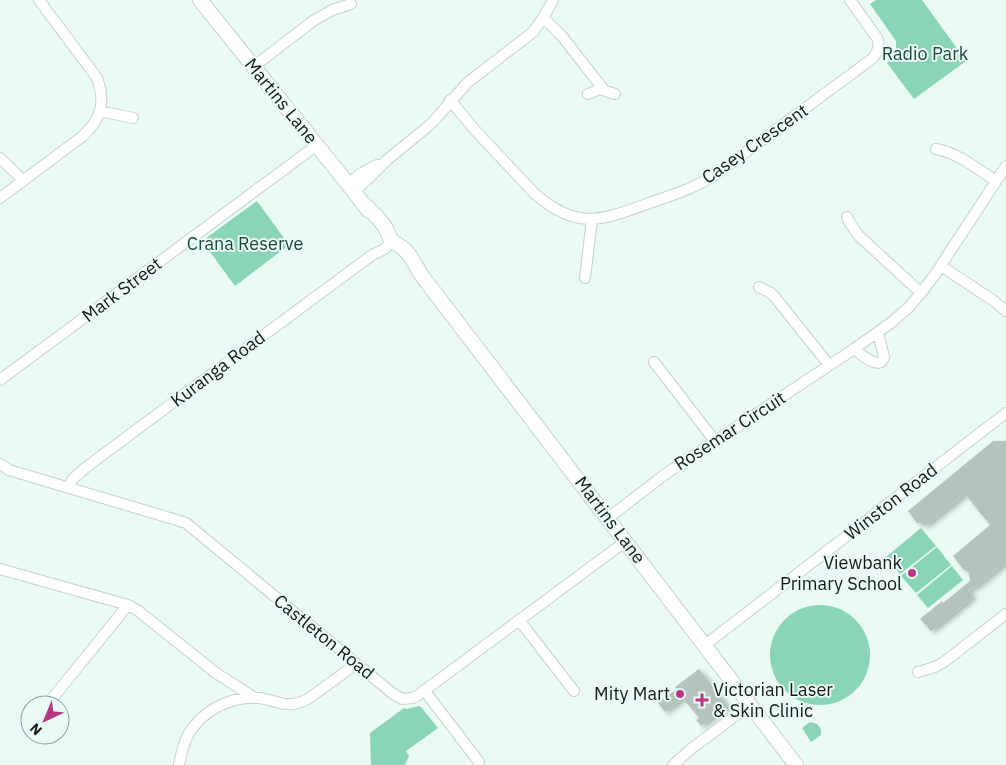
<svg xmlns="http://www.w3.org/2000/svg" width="1006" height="765" font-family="'IBM Plex Sans',sans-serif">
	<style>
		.green { fill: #8ad4b8 }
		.building { fill: #b4c4bd; filter: url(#shadow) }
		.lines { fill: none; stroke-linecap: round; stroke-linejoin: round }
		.minor-casing { stroke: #c3d3cc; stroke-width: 12 }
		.tertiary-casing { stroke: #c3d3cc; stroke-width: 16 }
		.minor { stroke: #fff; stroke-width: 10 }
		.tertiary { stroke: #fff; stroke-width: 14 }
		.poi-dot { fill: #b73782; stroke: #eafbf3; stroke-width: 2 }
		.labels { text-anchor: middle; stroke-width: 4; stroke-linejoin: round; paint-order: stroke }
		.park-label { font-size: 18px; fill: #194a3a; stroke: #eafbf3 }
		.street-label { font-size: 18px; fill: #141917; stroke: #eafbf3 }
		.poi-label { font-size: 18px; fill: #141917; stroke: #eafbf3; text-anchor: end }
	</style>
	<defs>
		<filter id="shadow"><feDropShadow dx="4" dy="2.5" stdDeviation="2.5" flood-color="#0004"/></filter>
	</defs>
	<rect width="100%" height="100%" fill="#eafbf3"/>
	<!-- green -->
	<path class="green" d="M876 0H922L966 61 914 99 887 63 896 52V41L870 4Z
		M257 201 289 245 235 286 202 241Z
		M921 528 936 546 900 574 886 557Z
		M937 547 951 565 916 593 901 576Z
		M952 566 963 580 928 608 917 595Z
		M770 655a50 50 0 1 1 100 0a50 50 0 1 1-100 0Z
		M419 706 421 707 438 728 406 751 409 756 405 765H371L370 733 404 708 407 709Z
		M810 722 817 724 821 729V735L811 742 802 728Z"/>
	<!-- building -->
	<path class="building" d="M993 441H1006V562L978 585 968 590 973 597 931 631 920 619 942 601 943 603 970 581 969 572 964 570 953 556 990 525 965 494 925 526 922 523H917L908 511Z
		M699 669 728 706 701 726 696 720 699 718 683 698 665 712 658 703 677 689 675 687Z"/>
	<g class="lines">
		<!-- minor casing -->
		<g class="minor-casing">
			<path id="minor" d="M543 18 561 35 604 90
				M253 67 313 21 332 10 351 4
				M588 94 600 89 615 94
				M450 100 474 129 534 193C579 233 604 219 655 201 676 194 696 187 715 175L873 58C878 51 880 46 877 38L850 0
				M100 111 133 118
				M936 149C959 153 977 169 996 181
				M0 158 23 180
				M348 184 360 174 377 165
				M354 191 366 181 387 160 420 133 432 123 467 83 533 32 543 18 553 0
				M0 198 83 136C101 119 106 103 97 78L39 0
				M847 217 850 223 858 235 921 293
				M941 266 994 301 1006 311
				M585 278 592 219
				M759 287 769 292 774 296 829 365
				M854 349C861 354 880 372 884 357L878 333
				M654 362 715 441
				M0 380 317 145
				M0 464 9 470 170 518 186 523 392 693 402 699 412 698 417 696 626 541
				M69 488 72 480 85 468 372 255C380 251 388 249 391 240
				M608 518 667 473 854 349 892 322 909 307 921 293 934 276 1006 166
				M0 569 128 605 137 610 216 673 255 698
				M519 620 574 691
				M705 645 1006 413
				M918 672 935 667 944 662 1006 614
				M424 690 479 762
				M47 705 128 605
				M179 765C181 755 183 744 188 735 202 710 231 696 259 698 280 701 286 710 308 699L356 664
				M673 765 691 749 750 705"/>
		</g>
		<!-- tertiary casing -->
		<g class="tertiary-casing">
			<path id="tertiary" d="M200 0 348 184 368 210
				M363 203 378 218 385 227 391 240 404 249 410 256 422 276 796 765"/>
		</g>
		<!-- minor -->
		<use href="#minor" class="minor"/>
		<!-- tertiary -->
		<use href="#tertiary" class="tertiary"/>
	</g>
	<!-- markers -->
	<g class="poi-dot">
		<circle cx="912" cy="573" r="5"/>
		<circle cx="680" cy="694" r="5"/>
		<path d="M699.5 692.5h5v5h5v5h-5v5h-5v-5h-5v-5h5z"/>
	</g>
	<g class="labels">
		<!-- park labels -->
		<g class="park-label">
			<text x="925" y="60">Radio Park</text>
			<text x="245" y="250">Crana Reserve</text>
		</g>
		<!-- street labels -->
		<g class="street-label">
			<text transform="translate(281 101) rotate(51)" y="6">Martins Lane</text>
			<text transform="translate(755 144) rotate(-35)" y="6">Casey Crescent</text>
			<text transform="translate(122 290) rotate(-37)" y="6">Mark Street</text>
			<text transform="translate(218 369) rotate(-37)" y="6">Kuranga Road</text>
			<text transform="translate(730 431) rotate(-33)" y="6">Rosemar Circuit</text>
			<text transform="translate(891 502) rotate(-38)" y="6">Winston Road</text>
			<text transform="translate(610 520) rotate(53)" y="6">Martins Lane</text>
			<text transform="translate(324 637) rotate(39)" y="6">Castleton Road</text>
		</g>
		<!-- poi labels -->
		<g class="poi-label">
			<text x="902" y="569">Viewbank<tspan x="902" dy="21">Primary School</tspan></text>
			<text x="713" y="696" text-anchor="start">Victorian Laser<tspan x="713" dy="21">&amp; Skin Clinic</tspan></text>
			<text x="670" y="700">Mity Mart</text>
		</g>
	</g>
	<!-- north arrow -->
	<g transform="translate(45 720) rotate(224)"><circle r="24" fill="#eafbf3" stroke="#94a19b"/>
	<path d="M0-4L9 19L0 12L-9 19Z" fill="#b73782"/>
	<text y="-8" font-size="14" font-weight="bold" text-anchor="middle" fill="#141917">N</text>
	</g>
</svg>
